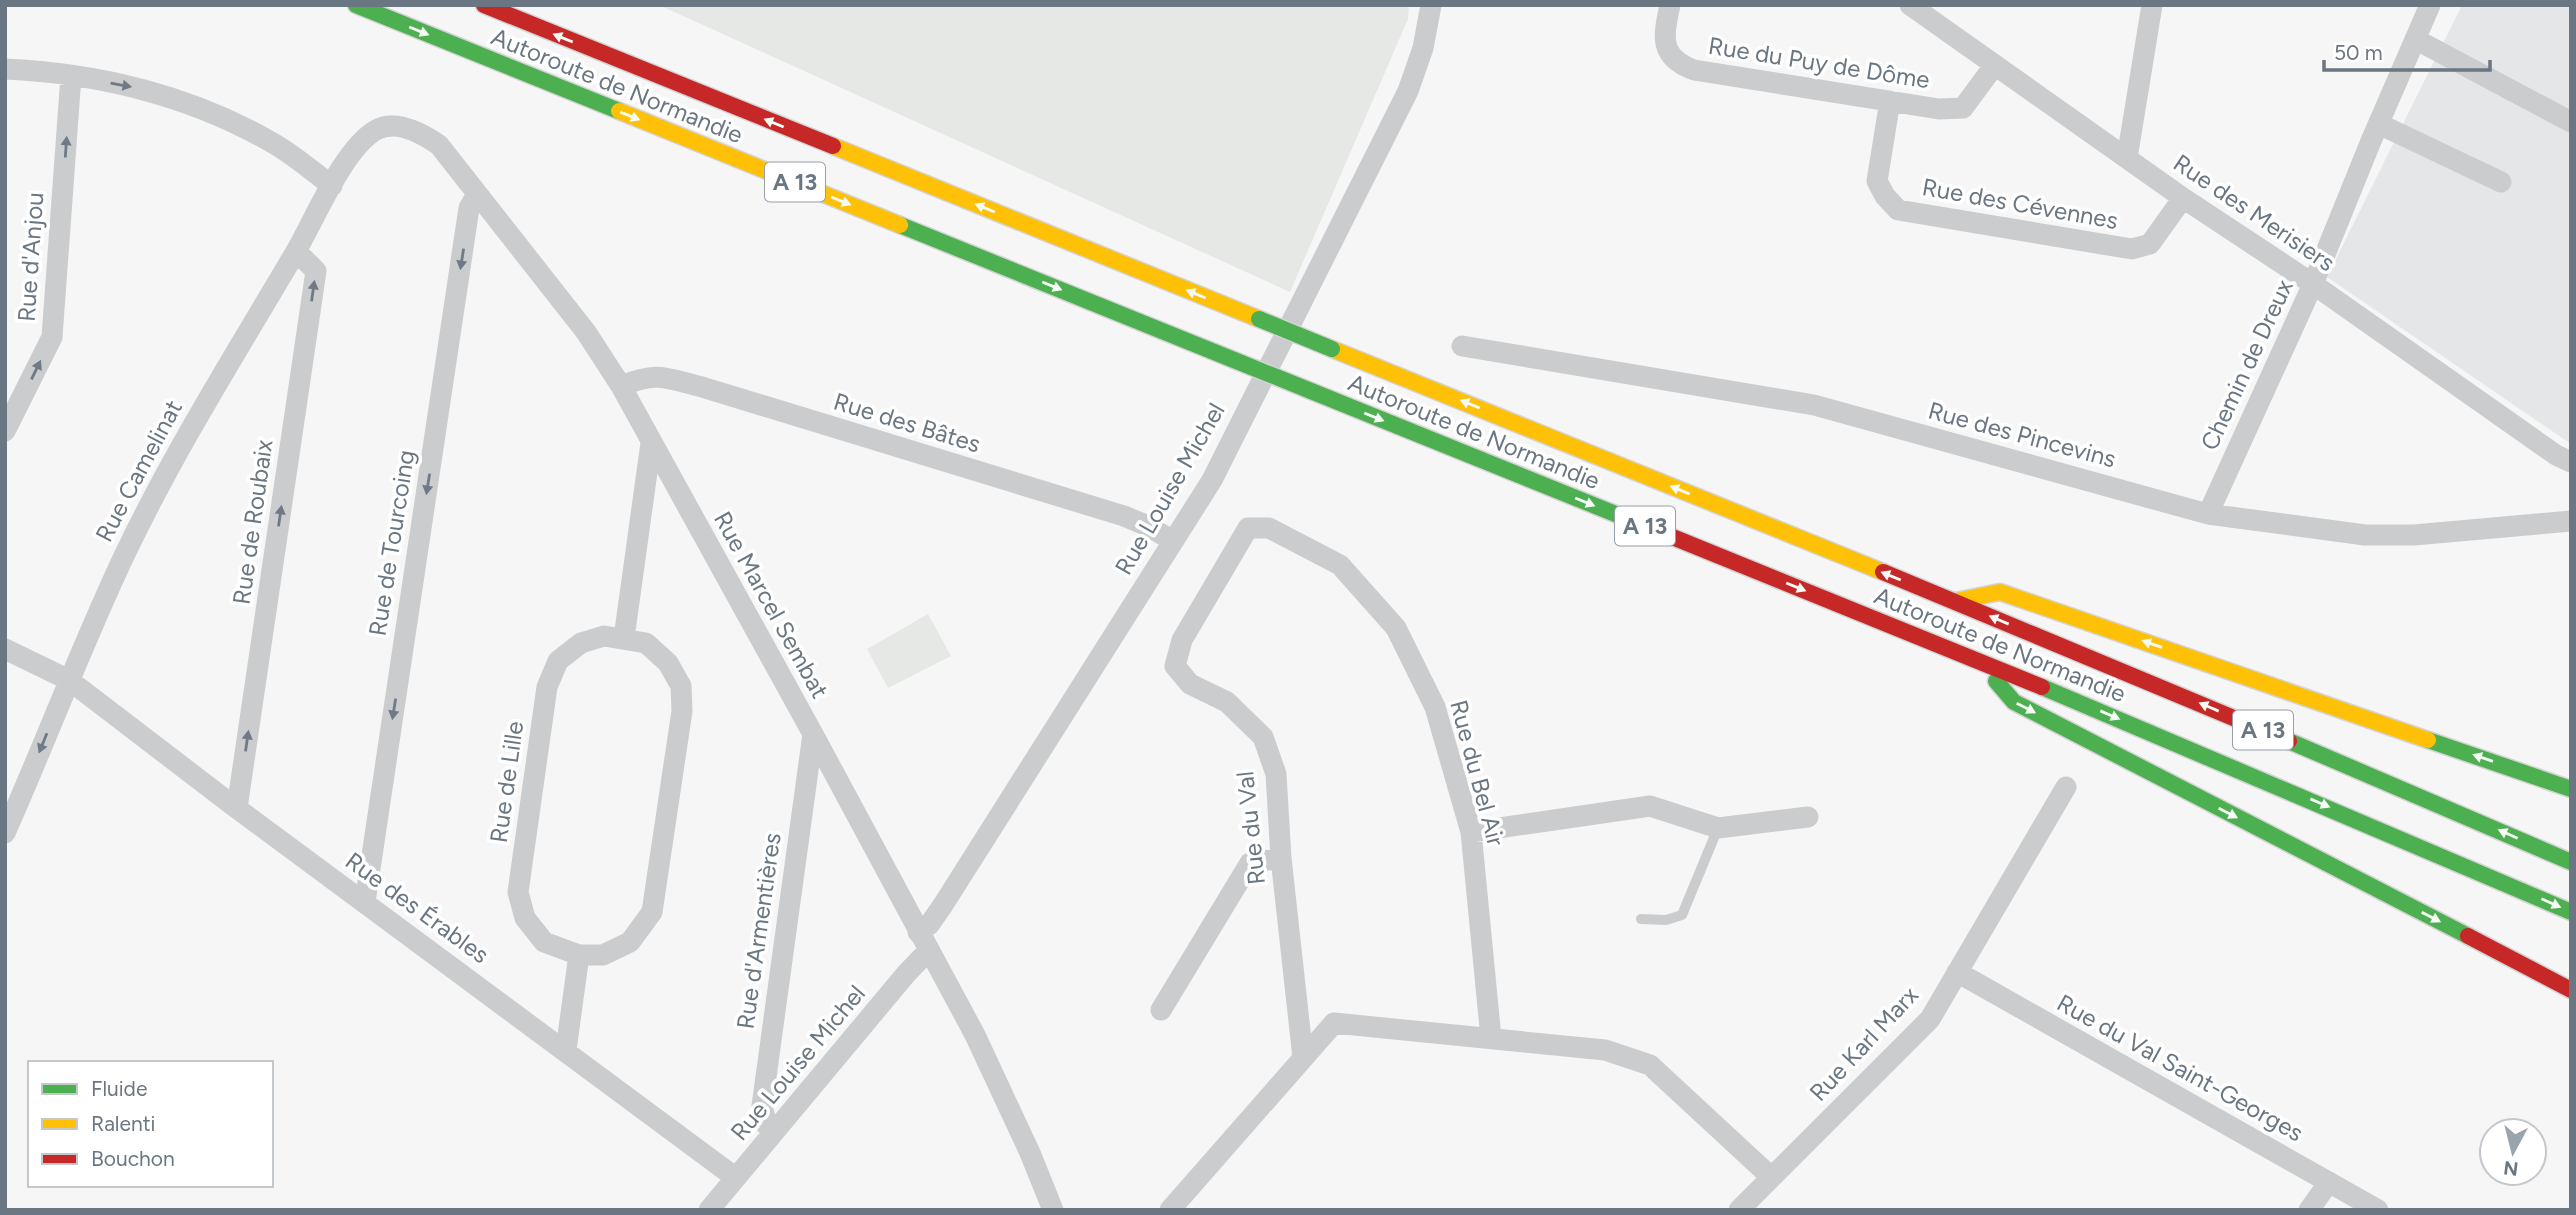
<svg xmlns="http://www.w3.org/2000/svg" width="2576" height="1215" font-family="Figtree,sans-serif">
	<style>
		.built { fill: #e5e6e7 }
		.green { fill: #e5e8e4 }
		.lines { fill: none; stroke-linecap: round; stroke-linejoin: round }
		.fast-casing { stroke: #d3d3d4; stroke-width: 19 }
		.slow-casing { stroke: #d3d3d4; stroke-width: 19 }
		.jam-casing { stroke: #d3d3d4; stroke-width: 19 }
		.lane { stroke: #cbcccd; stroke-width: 10 }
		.street { stroke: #cbcccd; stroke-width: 21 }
		.fast { stroke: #4caf50; stroke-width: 16 }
		.slow { stroke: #ffc107; stroke-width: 16 }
		.jam { stroke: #c62828; stroke-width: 16 }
		.fast-bridge-casing { stroke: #d3d3d4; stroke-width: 19; stroke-linecap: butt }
		.fast-bridge { stroke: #4caf50; stroke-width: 16 }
		.oneway { fill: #f6fbf6 }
		.oneway2 { fill: #6f7a86 }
		.labels { text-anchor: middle; stroke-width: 7; stroke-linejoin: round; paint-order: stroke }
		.shield { fill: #fff; stroke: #979fa8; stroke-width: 2 }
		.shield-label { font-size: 23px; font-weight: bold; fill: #6a7682 }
		.street-label { font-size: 24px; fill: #6a7682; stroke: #fff }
	</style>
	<rect width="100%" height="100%" fill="#f6f6f6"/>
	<!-- built -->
	<path class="built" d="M2462 5H2571V444L2327 277Z"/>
	<!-- green -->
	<path class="green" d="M659 5H1409L1408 19 1290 292Z
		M928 614 951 656 888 688 867 649Z"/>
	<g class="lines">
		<!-- fast casing -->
		<g class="fast-casing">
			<path id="fast" d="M356 5 619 111
				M900 225 1234 360
				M1311 391 1670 536
				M1996 681 2014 702 2468 936
				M2042 687 2571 912
				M2428 740 2571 789
				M2289 741 2571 862"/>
		</g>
		<!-- slow casing -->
		<g class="slow-casing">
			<path id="slow" d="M619 111 900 225
				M833 146 1259 319
				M1332 349 1883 572
				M1956 601 2000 592 2428 740"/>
		</g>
		<!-- jam casing -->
		<g class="jam-casing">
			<path id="jam" d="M484 5 833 146
				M1670 536 2042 687
				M1883 572 2289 741
				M2468 936 2571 990"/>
		</g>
		<!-- lane -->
		<path class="lane" d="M1641 919 1666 920 1682 915 1718 828"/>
		<!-- street -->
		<path class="street" d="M1670 5C1663 37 1659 57 1694 70L1939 109 1963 108 1994 66
			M1910 5 2183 198 2313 284 2556 455 2571 462
			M2415 39 2571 122
			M5 69C98 73 191 96 271 142 293 154 312 171 332 186
			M1890 101 1877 181 1885 196 1898 210 2132 249 2150 244 2183 198
			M2379 124 2501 182
			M2127 158 2152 5
			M1462 346 1814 405 2208 514 2365 535H2414L2571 521
			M621 386C658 371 665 378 702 387L1124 516 1148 526 1173 541
			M5 431 52 337 71 76
			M2208 514 2313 284 2371 141 2430 5
			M604 636 646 643 668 663 681 686 682 711 652 912 630 942 603 955H579L544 942 525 918 518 892 547 687 558 661 581 643Z
			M624 638 651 443
			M5 649 69 680 231 804 736 1178
			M237 808 316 271 296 251
			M1471 832 1650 806 1718 828 1808 817
			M5 833C46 741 81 647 124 556 174 451 236 353 295 253 315 219 343 149 376 130 396 119 423 134 439 145L586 332 621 386 813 734 975 1035 1030 1153 1053 1210
			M365 902 469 208 477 194
			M918 932 929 925 943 905 1212 480 1408 91 1423 48 1431 5
			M1957 972 2378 1210
			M1161 1010 1250 863 1281 858
			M566 1050 579 955
			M1303 1058 1281 858 1276 774 1263 737 1227 702 1190 684 1175 666 1182 640 1248 528H1269L1340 565 1396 628 1435 707 1471 832 1491 1038
			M773 1133 767 1126 762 1106 813 734
			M709 1210 906 974 928 951
			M1170 1210 1334 1023 1605 1050 1650 1065 1771 1177
			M1739 1210 1930 1019 2066 787
			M2309 1210 2329 1182"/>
		<!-- fast -->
		<use href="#fast" class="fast"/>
		<!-- slow -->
		<use href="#slow" class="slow"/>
		<!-- jam -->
		<use href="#jam" class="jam"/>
		<!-- fast-bridge casing -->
		<g class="fast-bridge-casing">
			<path id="fast-bridge" d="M1259 319 1332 349
				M1234 360 1311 391"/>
		</g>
		<!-- fast-bridge -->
		<use href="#fast-bridge" class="fast-bridge"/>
	</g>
	<!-- one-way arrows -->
	<defs><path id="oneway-solid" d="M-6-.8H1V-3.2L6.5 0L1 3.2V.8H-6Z" transform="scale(1.75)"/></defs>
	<g class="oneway">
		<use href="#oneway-solid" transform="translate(419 31) rotate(22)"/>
		<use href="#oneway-solid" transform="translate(563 38) rotate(-158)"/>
		<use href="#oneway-solid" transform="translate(630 116) rotate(22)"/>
		<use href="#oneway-solid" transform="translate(774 123) rotate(-158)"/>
		<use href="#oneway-solid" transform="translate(841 201) rotate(22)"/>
		<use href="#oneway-solid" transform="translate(985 208) rotate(-158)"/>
		<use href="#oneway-solid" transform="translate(1052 286) rotate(22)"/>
		<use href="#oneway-solid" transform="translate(1196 294) rotate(-158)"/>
		<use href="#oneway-solid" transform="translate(1470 404) rotate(-158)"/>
		<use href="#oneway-solid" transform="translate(1374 417) rotate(22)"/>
		<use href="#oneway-solid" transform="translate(1680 490) rotate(-158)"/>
		<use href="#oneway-solid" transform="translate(1585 502) rotate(22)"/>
		<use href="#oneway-solid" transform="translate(1891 576) rotate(-158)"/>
		<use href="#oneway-solid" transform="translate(1796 587) rotate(22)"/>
		<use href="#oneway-solid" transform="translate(1999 620) rotate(-157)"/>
		<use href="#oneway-solid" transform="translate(2152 644) rotate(-161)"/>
		<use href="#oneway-solid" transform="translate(2209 707) rotate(-157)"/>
		<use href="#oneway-solid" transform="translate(2026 708) rotate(27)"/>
		<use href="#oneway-solid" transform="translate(2110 715) rotate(23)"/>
		<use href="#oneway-solid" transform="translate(2483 758) rotate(-161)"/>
		<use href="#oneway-solid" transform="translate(2320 803) rotate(23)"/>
		<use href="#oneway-solid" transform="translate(2228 813) rotate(27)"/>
		<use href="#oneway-solid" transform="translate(2508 834) rotate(-156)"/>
		<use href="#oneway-solid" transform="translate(2551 903) rotate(24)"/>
		<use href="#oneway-solid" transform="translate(2431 917) rotate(27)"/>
	</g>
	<g class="oneway2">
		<use href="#oneway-solid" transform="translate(121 85) rotate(10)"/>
		<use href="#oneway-solid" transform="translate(66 147) rotate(-86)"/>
		<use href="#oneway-solid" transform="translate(462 259) rotate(99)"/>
		<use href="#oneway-solid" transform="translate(313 291) rotate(-82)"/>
		<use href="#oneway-solid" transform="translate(36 370) rotate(-64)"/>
		<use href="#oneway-solid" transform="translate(428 484) rotate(99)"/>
		<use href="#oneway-solid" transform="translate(280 516) rotate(-82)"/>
		<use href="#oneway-solid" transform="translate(394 709) rotate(99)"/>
		<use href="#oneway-solid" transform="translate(247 741) rotate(-82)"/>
		<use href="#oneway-solid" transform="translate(43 743) rotate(112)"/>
	</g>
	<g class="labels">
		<!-- shield labels -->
		<g class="shield">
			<rect x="765" y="162.5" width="60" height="39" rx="5"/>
			<rect x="1615" y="506.5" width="60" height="39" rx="5"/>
			<rect x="2233" y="710.5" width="60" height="39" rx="5"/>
		</g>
		<g class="shield-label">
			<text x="795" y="190">A 13</text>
			<text x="1645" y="534">A 13</text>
			<text x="2263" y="738">A 13</text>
		</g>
		<!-- street labels -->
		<g class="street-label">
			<text transform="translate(1819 63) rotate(9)" y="8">Rue du Puy de Dôme</text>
			<text transform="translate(617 86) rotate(22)" y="8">Autoroute de Normandie</text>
			<text transform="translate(2020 204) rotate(10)" y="8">Rue des Cévennes</text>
			<text transform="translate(2254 213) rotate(34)" y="8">Rue des Merisiers</text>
			<text transform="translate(31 257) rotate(-86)" y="8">Rue d'Anjou</text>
			<text transform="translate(2247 365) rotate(-65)" y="8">Chemin de Dreux</text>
			<text transform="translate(907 423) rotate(17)" y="8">Rue des Bâtes</text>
			<text transform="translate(1474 432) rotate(22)" y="8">Autoroute de Normandie</text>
			<text transform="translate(2022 435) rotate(15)" y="8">Rue des Pincevins</text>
			<text transform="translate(139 471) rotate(-62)" y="8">Rue Camelinat</text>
			<text transform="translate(1170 489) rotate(-60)" y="8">Rue Louise Michel</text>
			<text transform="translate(253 522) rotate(-82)" y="8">Rue de Roubaix</text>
			<text transform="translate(392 543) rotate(-81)" y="8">Rue de Tourcoing</text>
			<text transform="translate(771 605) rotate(61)" y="8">Rue Marcel Sembat</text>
			<text transform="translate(2000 645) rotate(22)" y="8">Autoroute de Normandie</text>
			<text transform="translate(1477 773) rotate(75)" y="8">Rue du Bel Air</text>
			<text transform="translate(507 782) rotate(-82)" y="8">Rue de Lille</text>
			<text transform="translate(1251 828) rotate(-96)" y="8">Rue du Val</text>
			<text transform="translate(417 908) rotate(36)" y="8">Rue des Érables</text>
			<text transform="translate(759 931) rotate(-82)" y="8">Rue d'Armentières</text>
			<text transform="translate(1864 1044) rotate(-47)" y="8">Rue Karl Marx</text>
			<text transform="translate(798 1063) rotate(-50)" y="8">Rue Louise Michel</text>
			<text transform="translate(2180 1068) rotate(29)" y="8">Rue du Val Saint-Georges</text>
		</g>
	</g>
	<!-- border -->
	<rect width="2576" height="1215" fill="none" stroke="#6a7682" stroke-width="14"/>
	<!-- legend -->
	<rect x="28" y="1061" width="245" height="126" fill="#ffffff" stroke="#c3c8cd" stroke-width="2"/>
	<rect x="42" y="1084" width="35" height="10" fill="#4caf50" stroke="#c3c8cd" stroke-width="2"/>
	<text x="91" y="1096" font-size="21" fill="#6a7682">Fluide</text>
	<rect x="42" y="1119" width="35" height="10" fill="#ffc107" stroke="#c3c8cd" stroke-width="2"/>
	<text x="91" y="1131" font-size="21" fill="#6a7682">Ralenti</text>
	<rect x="42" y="1154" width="35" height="10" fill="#c62828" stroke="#c3c8cd" stroke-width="2"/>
	<text x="91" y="1166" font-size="21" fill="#6a7682">Bouchon</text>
	<!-- north arrow -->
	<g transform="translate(2513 1152) rotate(187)"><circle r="33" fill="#ffffff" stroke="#c3c8cd" stroke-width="2"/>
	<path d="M0-5L12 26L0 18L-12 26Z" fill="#9ba3ab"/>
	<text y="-10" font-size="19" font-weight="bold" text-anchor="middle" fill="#6a7682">N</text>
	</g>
	<!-- scale -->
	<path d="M2324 60v10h166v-10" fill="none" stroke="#6a7682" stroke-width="3.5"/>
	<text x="2334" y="60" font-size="21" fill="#6a7682" stroke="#ffffff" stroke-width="5" paint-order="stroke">50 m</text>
</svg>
